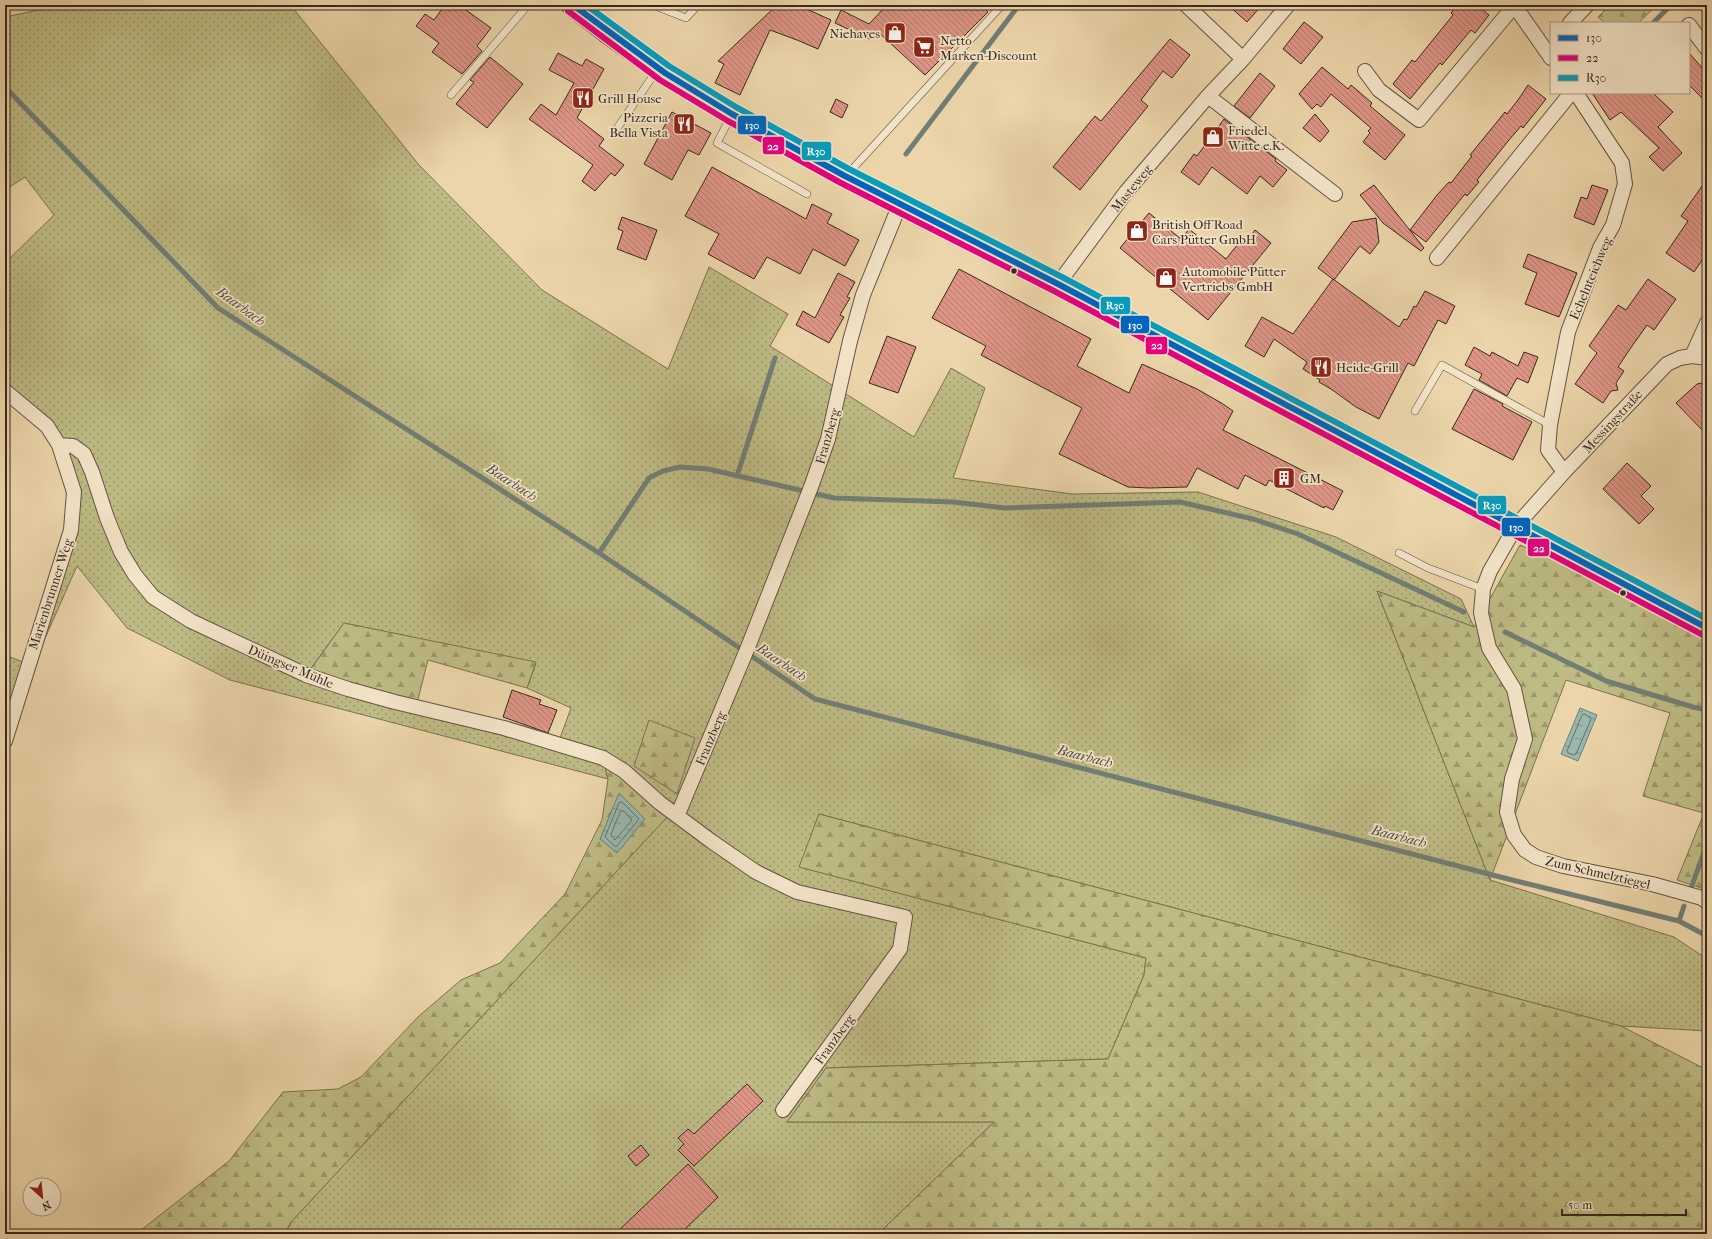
<svg xmlns="http://www.w3.org/2000/svg" width="1712" height="1239" font-family="'IM FELL French Canon',serif">
	<style>
		.grass { fill: url(#grass-dots); stroke: #7b7252 }
		.forest { fill: url(#forest-firs); stroke: #7b7252 }
		.water { fill: url(#water-ripples); stroke: #727e75 }
		.lines { fill: none; stroke-linecap: round; stroke-linejoin: round }
		.shore { stroke: #687066; stroke-width: 1 }
		.stream { stroke: #727e75; stroke-width: 5 }
		.building { fill: url(#building-back-hatch); stroke: #38281f }
		.lane-casing { stroke: #655342; stroke-width: 8 }
		.street-casing { stroke: #655342; stroke-width: 16 }
		.primary-casing { stroke: #38281f; stroke-width: 24 }
		.lane { stroke: #f3e4c8; stroke-width: 7 }
		.street { stroke: #f3e4c8; stroke-width: 14 }
		.primary { stroke: #e6ba75; stroke-width: 22 }
		.bus-1-casing { stroke: #f3e4c8; stroke-width: 9 }
		.bus-2-casing { stroke: #f3e4c8; stroke-width: 9 }
		.bus-3-casing { stroke: #f3e4c8; stroke-width: 9 }
		.bus-1 { stroke: #0065bd; stroke-width: 6 }
		.bus-2 { stroke: #e5007d; stroke-width: 6 }
		.bus-3 { stroke: #069cbc; stroke-width: 6 }
		.bus-dot { fill: #38281f; stroke: #f3e4c8; stroke-width: 1.5 }
		.labels { text-anchor: middle; stroke-width: 3.5; stroke-linejoin: round; paint-order: stroke }
		.poi-label { font-size: 13px; fill: #38281f; stroke: #f3e4c8; text-anchor: start }
		.street-label { font-size: 13px; fill: #38281f; stroke: #f3e4c8 }
		.water-label { font-size: 14px; font-style: italic; fill: #504c43; stroke: #f3e4c8 }
		.line-badge { stroke: #f3e4c8; stroke-width: 1.5 }
		.badge-label { font-size: 11px; text-anchor: middle; font-weight: bold; fill: #fff }
	</style>
	<defs>
		<pattern id="grass-dots" width="8" height="8" patternUnits="userSpaceOnUse"><rect width="8" height="8" fill="#bebb84"/><path d="M2 2h.1M6 6h.1" fill="none" stroke="#9b986b" stroke-width="1.8" stroke-linecap="round"/></pattern>
		<pattern id="forest-firs" width="22" height="20" patternUnits="userSpaceOnUse"><rect width="22" height="20" fill="#bebb84"/><path d="M5 1l3.5 6h-7zM16 11l3.5 6h-7z" fill="#9b986b"/></pattern>
		<pattern id="water-ripples" width="26" height="14" patternUnits="userSpaceOnUse"><rect width="26" height="14" fill="#99b8ae"/><path d="M2 4q2-2 4 0t4 0M15 11q2-2 4 0t4 0" fill="none" stroke="#7e968d"/></pattern>
		<pattern id="building-back-hatch" width="6" height="6" patternUnits="userSpaceOnUse"><rect width="6" height="6" fill="#de9586"/><path d="M-1 5l2 2M0 0l6 6M5-1l2 2" fill="none" stroke="#b57a6d"/></pattern>
	</defs>
	<rect width="100%" height="100%" fill="#ecd5aa"/>
	<filter id="stains"><feTurbulence type="fractalNoise" baseFrequency=".005" numOctaves="4"/><feColorMatrix values="0 0 0 0 .2 0 0 0 0 .09 0 0 0 0 .02 0 0 0 .5 -.17"/></filter>
	<radialGradient id="worn" r=".72"><stop offset=".6" stop-color="#630" stop-opacity="0"/><stop offset="1" stop-color="#630" stop-opacity=".3"/></radialGradient>
	<!-- grass -->
	<path class="grass" d="M63 5H294L292 7 419 165 542 290 668 369 709 267 788 314 770 346 914 437 951 368 985 388 953 478 1072 494 1198 492 1336 537 1461 599 1474 627 1377 591 1490 880 1674 937 1707 959V1031L1621 1026 819 814 800 867 1146 958 1144 975 1108 1059 826 1068 788 1122H994L878 1234H284L292 1221 669 815 685 813 560 738 571 708 527 688 536 663 344 623 306 675 191 621 135 575 84 454 59 445 5 391V263L54 215 25 177 5 190V17Z
		M65 449 82 458 120 557 191 627 402 708 604 763 608 779 230 680 127 628 77 566 31 670 75 533Z
		M5 655 28 664 5 740Z"/>
	<!-- forest -->
	<path class="forest" d="M1610 5H1657L1638 23H1605L1598 17Z
		M1520 545 1707 622V885L1704 889 1677 880 1704 813 1643 796 1670 713 1566 680 1490 880 1377 591 1474 627Z
		M344 623 536 662 527 688 428 660 417 703 310 670Z
		M649 720 695 738 677 794 634 766Z
		M604 763 669 815 292 1221 284 1234H136L229 1161 283 1092 338 1089 361 1077 419 1016 461 980 500 963 565 894 602 820 608 779Z
		M819 814 1621 1026 1707 1070V1234H878L994 1122H787L826 1068 1108 1059 1144 975 1146 958 799 867Z"/>
	<!-- water -->
	<path class="water" d="M1580 708 1597 715 1578 761 1561 754Z
		M619 793 645 819 617 853 600 839Z"/>
	<g class="lines">
		<!-- shore -->
		<path class="shore" d="M1584 714 1590 717 1591 719 1576 754 1574 755 1568 753 1567 751 1582 715Z
			M622 802 639 819 616 847 605 837 619 803Z
			M621 811H624L632 820 615 840 611 835Z"/>
		<!-- stream -->
		<path class="stream" d="M1653 23 1671 5
			M5 87 218 308 599 553 815 699 1508 879 1679 921 1707 936
			M906 154 1019 5
			M737 476 775 358
			M599 553 649 478 663 471 680 467 708 469 834 498 953 502 1005 508 1180 502 1253 519 1298 534 1464 612
			M1505 632 1606 681 1693 707 1707 710
			M1691 888 1707 844
			M1679 921 1684 906"/>
	</g>
	<!-- building -->
	<path class="building" d="M445 5H459L491 28 477 46 482 51 462 74 432 52 439 43 416 26 425 14 434 20Z
		M777 5H798L831 20 818 49 797 40 770 30 740 95 715 83 724 64 718 61Z
		M887 5H981L988 12 925 75 877 31 870 39 835 23 841 10 869 24Z
		M1228 5H1262L1247 22Z
		M1458 5H1477L1489 15 1475 33 1471 30 1442 65 1440 63 1410 99 1393 84 1412 60 1415 62 1453 15 1451 13Z
		M1304 22 1323 37 1301 64 1283 49Z
		M1170 39 1190 55 1172 78 1163 71 1141 100 1148 106 1080 190 1053 167 1095 116 1101 121Z
		M558 53 582 66 586 59 604 69 577 118 604 139 599 146 624 165 615 176 611 173 595 191 582 181 593 165 529 119 541 104 556 115 574 83 549 70Z
		M1689 53 1705 71 1702 74 1707 80V103L1690 86 1689 87Z
		M490 57 523 84 487 128 456 104 474 82 470 80Z
		M1322 67 1348 89 1351 85 1372 103 1370 106 1405 135 1385 160 1363 142 1370 133 1368 131 1371 128 1331 94 1321 107 1317 104 1312 109 1299 94Z
		M1260 73 1275 86 1250 118 1234 106Z
		M1528 85 1546 99 1523 128 1521 126 1509 140 1477 180 1479 182 1467 196 1465 194 1426 242 1410 230 1437 195 1449 182 1451 183 1472 156 1470 155 1505 112 1507 114 1518 100Z
		M1592 93H1653L1673 112 1658 127 1682 153 1663 171 1649 157 1659 148 1621 112 1610 120Z
		M836 99 848 105 842 118 830 112Z
		M672 112 711 133 699 155 688 150 672 180 644 164Z
		M1315 114 1329 131 1320 142 1303 128Z
		M1224 119 1276 159 1275 161 1287 170 1273 187 1260 176 1247 194 1212 167 1199 185 1181 172 1194 154 1197 156Z
		M712 167 806 219 812 204 832 214 827 223 859 240 845 266 813 249 800 274 767 257 754 279 708 254 719 234 685 216Z
		M1707 179V253L1694 272 1666 253 1688 221 1681 216Z
		M1374 185 1424 248 1421 251 1383 223 1360 195Z
		M1592 185 1608 190 1594 225 1574 217 1581 197 1587 199Z
		M1149 213 1181 239 1189 229 1226 259 1242 239 1246 242 1255 230 1271 243 1208 320 1120 248Z
		M622 217 657 230 646 260 617 249 623 231 618 229Z
		M1376 218 1379 242 1370 254 1360 246 1334 280 1318 268 1352 222Z
		M1528 254 1577 273 1559 317 1525 304 1537 273 1523 267Z
		M959 269 1091 339 1077 366 1129 393 1142 364 1197 389 1223 404 1233 411 1223 430 1343 491 1333 510 1325 506 1324 508 1269 480 1266 486 1245 475 1238 489 1197 468 1187 487 1149 488 1128 487 1059 454 1082 408 981 355 986 346 932 318Z
		M838 273 855 282 847 297 850 298 840 315 844 317 829 343 796 325 803 311 815 318Z
		M1333 279 1399 327 1404 319 1407 320 1414 306 1416 307 1425 291 1455 306 1446 324 1438 320 1414 366 1408 363 1379 419 1356 407 1331 389 1319 382 1320 380 1303 369 1307 362 1274 339 1264 357 1245 346 1262 317 1293 334Z
		M1648 279 1676 299 1654 330 1647 325 1630 349 1618 367 1624 371 1616 383 1618 390 1611 391 1603 403 1575 384 1597 353 1589 346 1618 305 1626 310Z
		M887 336 916 347 898 393 869 383Z
		M1474 347 1490 356 1492 352 1518 366 1524 352 1538 357 1528 383 1517 378 1507 396 1479 380 1482 374 1465 365Z
		M1707 382V435L1676 403 1697 384Z
		M1474 389 1503 404 1502 406 1532 422 1513 460 1452 429Z
		M1627 463 1651 486 1641 496 1654 509 1639 524 1603 489Z
		M512 690 541 700 539 704 557 710 548 733 503 717Z
		M747 1084 763 1101 694 1166 678 1150 684 1144 678 1138 688 1129 694 1134Z
		M641 1145 649 1155 636 1166 628 1156Z
		M688 1164 718 1197 680 1234H615Z"/>
	<g class="lines">
		<!-- lane casing -->
		<g class="lane-casing">
			<path id="lane" d="M653 5 686 18 698 5
				M451 95 528 5
				M731 116 717 143 807 194
				M618 127 657 70
				M847 175 1002 5
				M1415 411 1442 365 1550 425
				M1399 553 1428 568 1483 589"/>
		</g>
		<!-- street casing -->
		<g class="street-casing">
			<path id="street" d="M1186 5 1243 59
				M1514 5 1551 58
				M1570 23 1587 5
				M1689 25 1707 49
				M1365 71 1379 90 1419 120 1514 6
				M1208 96 1335 194
				M1437 258 1571 93
				M1058 284 1126 192 1208 96 1243 59 1288 5
				M1707 323 1692 356 1680 358 1667 364 1564 472 1516 526 1490 571 1483 589 1481 613 1489 648 1514 689 1525 739 1512 779 1507 812 1514 835 1525 850 1536 857 1563 866 1652 884 1702 898 1707 902
				M1692 356 1707 358
				M5 391 47 426 59 445 73 446 84 454 92 472 107 518 121 552 135 575 153 597 191 621 306 675 348 689 395 702 504 728 603 758 624 771 660 803 711 841 756 872 797 892 905 917 900 949 783 1110
				M1564 472 1548 450 1550 425 1568 332 1600 248 1613 225 1625 184 1622 163 1576 93
				M5 741 71 530 74 492 59 445
				M678 814 748 647 811 487 828 439 850 341 863 295 900 204"/>
		</g>
		<!-- primary casing -->
		<g class="primary-casing">
			<path id="primary" d="M573 5 609 33 665 73 732 114 845 176 1058 284 1707 628"/>
		</g>
		<!-- lane -->
		<use href="#lane" class="lane"/>
		<!-- street -->
		<use href="#street" class="street"/>
		<!-- primary -->
		<use href="#primary" class="primary"/>
		<!-- bus-1 casing -->
		<g class="bus-1-casing">
			<path id="bus-1" d="M573 5 665 73 732 114 845 176 1058 284 1707 628"/>
		</g>
		<!-- bus-2 casing -->
		<g class="bus-2-casing">
			<path id="bus-2" d="M568 11 660 80 728 121 841 183 1054 291 1703 635"/>
		</g>
		<!-- bus-3 casing -->
		<g class="bus-3-casing">
			<path id="bus-3" d="M586 5 669 66 736 107 849 169 1062 277 1707 619"/>
		</g>
		<!-- bus-1 -->
		<use href="#bus-1" class="bus-1"/>
		<!-- bus-2 -->
		<use href="#bus-2" class="bus-2"/>
		<!-- bus-3 -->
		<use href="#bus-3" class="bus-3"/>
	</g>
	<!-- icons -->
	<defs>
		<g id="shop-square" transform="scale(1.15)"><rect x="-9" y="-9" width="18" height="18" rx="4" fill="#8f2418" stroke="#f3e4c8"/><path d="M-5-2.5h2.3a2.7 3.5 0 0 1 5.4 0H5L5.5 6h-11ZM-1.5-2.5h3a1.5 2.3 0 0 0-3 0Z" fill="#fff"/></g>
		<g id="supermarket-square" transform="scale(1.15)"><rect x="-9" y="-9" width="18" height="18" rx="4" fill="#8f2418" stroke="#f3e4c8"/><path d="M-6-5.5h2.5l.6 2H6L4.5 2H-2.5L-4.4-4H-6ZM-1.5 3.2a1.3 1.3 0 1 0 .1 0ZM3 3.2a1.3 1.3 0 1 0 .1 0Z" fill="#fff"/></g>
		<g id="restaurant-square" transform="scale(1.15)"><rect x="-9" y="-9" width="18" height="18" rx="4" fill="#8f2418" stroke="#f3e4c8"/><path d="M-5-6h1v4h1v-4h1v4h1v-4h1v5L-1.5 .5V6h-2V.5L-5-1ZM5-6V6H3V1.5H1.5Q1.5-4 5-6Z" fill="#fff"/></g>
		<g id="building-square" transform="scale(1.15)"><rect x="-9" y="-9" width="18" height="18" rx="4" fill="#8f2418" stroke="#f3e4c8"/><path d="M-4-6H4V6H1V3H-1V6H-4ZM-2.5-4.3h1.7v1.8h-1.7ZM.8-4.3h1.7v1.8H.8ZM-2.5-1h1.7V.8h-1.7ZM.8-1h1.7V.8H.8Z" fill="#fff"/></g>
	</defs>
	<g fill-rule="evenodd">
		<use href="#shop-square" x="895" y="33"/>
		<use href="#supermarket-square" x="924" y="47"/>
		<use href="#restaurant-square" x="583" y="98"/>
		<use href="#restaurant-square" x="684" y="124"/>
		<use href="#shop-square" x="1213" y="137"/>
		<use href="#shop-square" x="1137" y="231"/>
		<use href="#shop-square" x="1166" y="278"/>
		<use href="#restaurant-square" x="1321" y="367"/>
		<use href="#building-square" x="1284" y="478"/>
	</g>
	<!-- markers -->
	<g class="bus-dot">
		<circle cx="1014" cy="271" r="3.5"/>
		<circle cx="1623" cy="593" r="3.5"/>
	</g>
	<g class="labels">
		<!-- poi labels -->
		<g class="poi-label">
			<text x="880" y="38" text-anchor="end">Niehaves</text>
			<text x="940" y="45">Netto<tspan x="940" dy="15">Marken-Discount</tspan></text>
			<text x="598" y="103">Grill House</text>
			<text x="668" y="122" text-anchor="end">Pizzeria<tspan x="668" dy="15">Bella Vista</tspan></text>
			<text x="1228" y="135">Friedel<tspan x="1228" dy="15">Witte e.K.</tspan></text>
			<text x="1152" y="229">British Off Road<tspan x="1152" dy="15">Cars Pütter GmbH</tspan></text>
			<text x="1182" y="276">Automobile Pütter<tspan x="1182" dy="15">Vertriebs GmbH</tspan></text>
			<text x="1336" y="372">Heide-Grill</text>
			<text x="1300" y="483">GM</text>
		</g>
		<!-- street labels -->
		<g class="street-label">
			<text transform="translate(1131 188) rotate(-51)" y="5">Masteweg</text>
			<text transform="translate(1590 278) rotate(-67)" y="5">Echelnteichweg</text>
			<text transform="translate(1612 421) rotate(-47)" y="5">Messingstraße</text>
			<text transform="translate(827 436) rotate(-74)" y="5">Franzberg</text>
			<text transform="translate(50 594) rotate(-72)" y="5">Marienbrunner Weg</text>
			<text transform="translate(291 666) rotate(23)" y="5">Düingser Mühle</text>
			<text transform="translate(710 738) rotate(-67)" y="5">Franzberg</text>
			<text transform="translate(1598 872) rotate(13)" y="5">Zum Schmelztiegel</text>
			<text transform="translate(834 1039) rotate(-54)" y="5">Franzberg</text>
		</g>
		<!-- water labels -->
		<g class="water-label">
			<text transform="translate(241 306) rotate(36)" y="5">Baarbach</text>
			<text transform="translate(512 482) rotate(33)" y="5">Baarbach</text>
			<text transform="translate(782 662) rotate(34)" y="5">Baarbach</text>
			<text transform="translate(1085 756) rotate(14)" y="5">Baarbach</text>
			<text transform="translate(1399 836) rotate(14)" y="5">Baarbach</text>
		</g>
	</g>
	<g class="line-badge">
		<rect x="737" y="115" width="30" height="20" rx="4" fill="#0065bd"/>
		<rect x="762" y="136" width="23" height="19" rx="4" fill="#e5007d"/>
		<rect x="801" y="141" width="31" height="20" rx="4" fill="#069cbc"/>
		<rect x="1100" y="296" width="31" height="19" rx="4" fill="#069cbc"/>
		<rect x="1120" y="315" width="30" height="19" rx="4" fill="#0065bd"/>
		<rect x="1145" y="336" width="23" height="19" rx="4" fill="#e5007d"/>
		<rect x="1477" y="495" width="30" height="20" rx="4" fill="#069cbc"/>
		<rect x="1501" y="517" width="30" height="20" rx="4" fill="#0065bd"/>
		<rect x="1527" y="538" width="23" height="19" rx="4" fill="#e5007d"/>
	</g>
	<g class="badge-label">
		<text x="752" y="129">130</text>
		<text x="773" y="150">22</text>
		<text x="816" y="155">R30</text>
		<text x="1115" y="309">R30</text>
		<text x="1135" y="329">130</text>
		<text x="1157" y="349">22</text>
		<text x="1492" y="509">R30</text>
		<text x="1516" y="531">130</text>
		<text x="1539" y="552">22</text>
	</g>
	<!-- margin -->
	<rect width="1712" height="1239" fill="none" stroke="#ecd5aa" stroke-width="20"/>
	<rect x="6" y="6" width="1700" height="1227" fill="none" stroke="#38281f" stroke-width="2"/>
	<rect x="10" y="10" width="1692" height="1219" fill="none" stroke="#38281f"/>
	<!-- legend -->
	<rect x="1550" y="22" width="140" height="72" fill="#f3e4c8" stroke="#a89984"/>
	<rect x="1558" y="35" width="20" height="6" fill="#0065bd" stroke="#a89984"/>
	<text x="1586" y="42" font-size="12" fill="#38281f">130</text>
	<rect x="1558" y="55" width="20" height="6" fill="#e5007d" stroke="#a89984"/>
	<text x="1586" y="62" font-size="12" fill="#38281f">22</text>
	<rect x="1558" y="75" width="20" height="6" fill="#069cbc" stroke="#a89984"/>
	<text x="1586" y="82" font-size="12" fill="#38281f">R30</text>
	<!-- north arrow -->
	<g transform="translate(42 1197) rotate(153)"><circle r="19" fill="#f3e4c8" stroke="#a89984"/>
	<path d="M0-3L7 15L0 10L-7 15Z" fill="#8f2418"/>
	<text y="-6" font-size="11" font-weight="bold" text-anchor="middle" fill="#38281f">N</text>
	</g>
	<!-- scale -->
	<path d="M1562 1209v6h124v-6" fill="none" stroke="#38281f" stroke-width="2"/>
	<text x="1568" y="1209" font-size="12" fill="#38281f" stroke="#f3e4c8" stroke-width="3" paint-order="stroke">50 m</text>
	<rect width="100%" height="100%" filter="url(#stains)"/>
	<rect width="100%" height="100%" fill="url(#worn)"/>
</svg>
